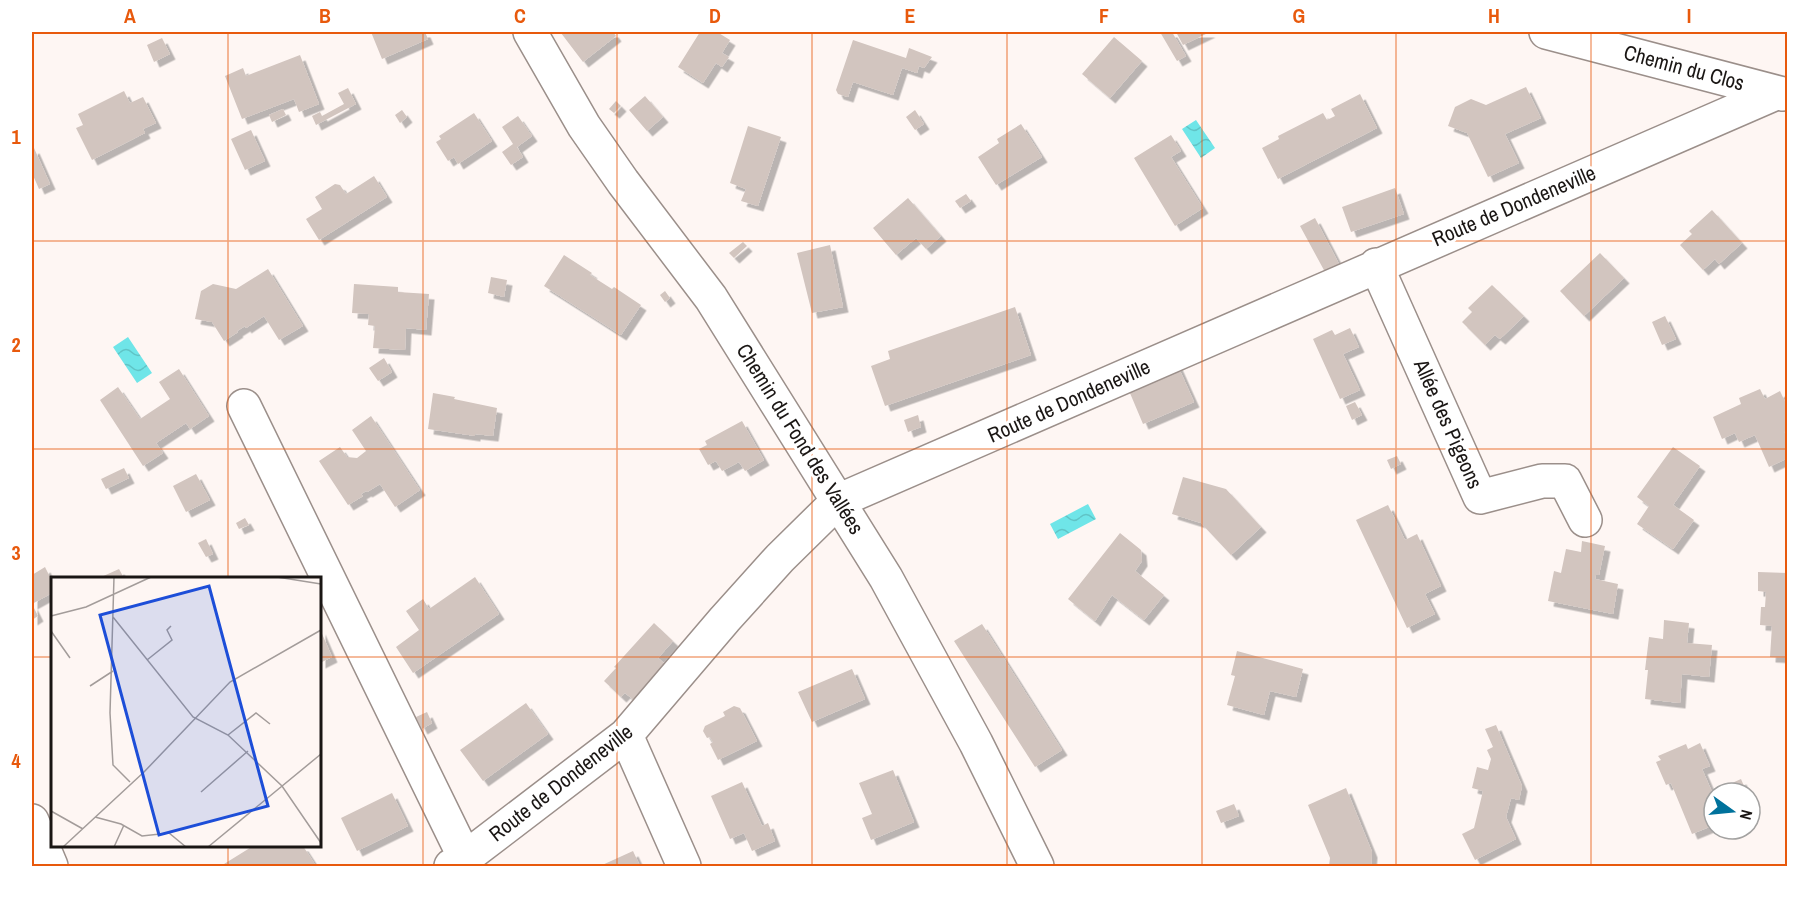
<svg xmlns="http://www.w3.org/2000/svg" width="1819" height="898" font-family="'Archivo Narrow',sans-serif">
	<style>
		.water { fill: url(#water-waves) }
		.building { fill: #d2c5bf; filter: url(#shadow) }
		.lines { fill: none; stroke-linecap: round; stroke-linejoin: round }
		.minor-casing { stroke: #9b8f8a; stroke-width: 36 }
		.minor { stroke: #fff; stroke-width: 33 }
		.grid { fill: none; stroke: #e8590c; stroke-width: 1.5; stroke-opacity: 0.55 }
		.labels { text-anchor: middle; stroke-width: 6; stroke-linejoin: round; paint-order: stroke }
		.street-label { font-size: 21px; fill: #1a1614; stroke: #fff }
		.inset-road { fill: none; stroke: #a39c9a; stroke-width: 1.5 }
		.view { fill: #1d4ed8; fill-opacity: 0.15; stroke: #1d4ed8; stroke-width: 3 }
		.inset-edge { fill: none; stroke: #1a1614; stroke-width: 3 }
		.neatline { fill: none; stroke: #e8590c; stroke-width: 2 }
		.grid-label { font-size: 20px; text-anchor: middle; font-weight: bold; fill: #e8590c }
	</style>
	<defs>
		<pattern id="water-waves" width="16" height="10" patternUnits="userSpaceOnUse" patternTransform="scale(1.5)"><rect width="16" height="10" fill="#6fe5e8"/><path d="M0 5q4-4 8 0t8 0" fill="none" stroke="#60c4c6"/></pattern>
		<filter id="shadow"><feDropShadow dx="5.5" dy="5.5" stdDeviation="0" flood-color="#0004"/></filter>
	</defs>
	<rect width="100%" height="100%" fill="#fef6f3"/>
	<!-- water -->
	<path class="water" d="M1196 120 1215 148 1201 158 1182 129Z
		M128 337 152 373 137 383 113 347Z
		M1088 504 1096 519 1058 539 1050 524Z"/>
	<!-- building -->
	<path class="building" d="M371 32H425L428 39 382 59Z
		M562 32H613L616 36 583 62 561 33Z
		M700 32H717L730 40 722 53 729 57 722 67 716 63 703 83 678 67Z
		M1160 32H1172L1186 56 1177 61Z
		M1176 32H1210L1183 45Z
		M1114 37 1142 61 1110 98 1082 74Z
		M162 38 170 54 154 62 147 45Z
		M853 40 906 58 909 48 932 57 924 68 919 66 917 73 902 68 893 95 853 82 848 97 838 94 836 90Z
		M300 55 319 104 299 112 294 99 242 119 225 76 243 68 246 76Z
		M1526 87 1541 118 1505 134 1519 163 1488 177 1467 133 1448 126 1455 107 1471 99 1486 105Z
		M348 88 356 104 316 125 312 116 320 112 322 116 344 104 338 93Z
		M124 91 130 103 143 97 156 123 143 129 145 133 92 160 76 128 83 125 78 114Z
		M1360 94 1377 128 1278 179 1262 148 1279 139 1278 136 1323 113 1327 120 1335 116 1331 109Z
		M645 96 663 117 647 131 629 110Z
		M616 101 621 106 614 113 609 109Z
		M283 109 286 115 272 122 269 115Z
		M402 110 407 117 400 123 395 115Z
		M915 110 924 124 915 130 906 117Z
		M474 113 492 141 458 164 454 157 448 161 436 142 441 139 439 136Z
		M518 116 532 136 517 147 523 157 511 165 502 152 513 144 502 127Z
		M1021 124 1042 157 996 185 978 157 999 143 997 139Z
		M748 126 781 137 758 206 741 201 746 189 730 183Z
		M251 130 265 161 245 170 231 139Z
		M1171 135 1181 151 1171 157 1203 208 1175 226 1134 158Z
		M34 148 50 184 39 189 32 173V149Z
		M374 176 387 197 319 240 306 219 322 209 315 197 335 184 340 185 346 194Z
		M1395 188 1404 214 1351 232 1342 207Z
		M966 194 971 201 960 208 955 201Z
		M908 198 941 236 926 249 916 238 896 255 873 228Z
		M1712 210 1742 243 1719 264 1715 259 1703 270 1680 245 1692 234 1689 231Z
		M1315 218 1339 264 1325 272 1300 226Z
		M743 242 747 246 734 258 729 253Z
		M830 245 843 307 812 313 797 253Z
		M1600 253 1624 278 1584 316 1560 291Z
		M564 255 592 273 590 275 612 289 614 287 641 305 621 335 544 286Z
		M268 269 303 326 279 340 264 316 246 328 245 326 237 331 238 332 224 341 212 322 195 319 201 291 213 284 236 289Z
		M491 277 507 280 504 297 488 293Z
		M354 284 398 287V292L429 294 426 330 406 328 405 350 373 348 375 326 368 325 369 314 352 313Z
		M1492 285 1524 316 1500 339 1495 335 1485 345 1462 322 1472 312 1468 308Z
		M665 291 670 298 665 302 660 295Z
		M1015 307 1031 355 885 406 871 366 890 359 888 351Z
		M1665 316 1676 339 1662 345 1652 322Z
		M1350 328 1359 347 1343 354 1360 390 1340 399 1313 339 1332 330 1335 335Z
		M384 358 392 372 378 381 369 368Z
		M1177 364 1194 402 1143 424 1127 386Z
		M179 369 209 416 190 429 186 423 156 443 163 453 143 466 100 400 118 387 140 419 170 399 159 382Z
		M1760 389 1765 399 1780 391 1788 408V430L1784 432 1788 438V458L1769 467 1755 435 1739 442 1735 433 1722 439 1713 417 1741 404 1739 398Z
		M433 393 455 397 454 399 497 408 493 436 475 434V436L428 429Z
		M1355 402 1362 415 1352 420 1346 406Z
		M918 415 921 427 908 432 904 420Z
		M371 416 420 490 395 507 380 484 367 492 366 491 361 494 363 496 348 505 319 461 340 447 347 457 357 458 366 451 352 430Z
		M742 421 764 460 745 471 739 462 722 471 716 461 708 465 699 449 707 445 705 441Z
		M1673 447 1700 466 1673 505 1694 520 1673 549 1637 524 1649 506 1637 497Z
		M1397 456 1401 464 1391 469 1387 460Z
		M124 468 129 478 106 489 101 479Z
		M196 474 210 500 186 512 173 486Z
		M1183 477 1226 489 1261 527 1231 555 1201 523 1172 514Z
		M1388 505 1405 540 1417 534 1441 586 1425 594 1435 614 1407 628 1356 520Z
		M245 518 249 525 239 529 236 523Z
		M1120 533 1141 550 1142 561 1135 571 1164 595 1144 620 1112 595 1095 621 1068 599Z
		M206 539 213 554 206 557 198 543Z
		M1582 541 1605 546 1599 575H1596L1595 579 1618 584 1613 614 1548 601 1554 571 1561 573 1566 549 1581 552Z
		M45 567 52 581V593L32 604 38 616 32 620V575Z
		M119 569 124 578H99Z
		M1758 572 1788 573V658L1770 657 1772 626 1760 625 1761 607H1765L1766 592 1758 591Z
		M475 577 499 614 413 673 396 647 419 630 406 611 423 599 429 609Z
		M1664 620 1689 623 1687 643 1712 645 1709 677 1682 674 1680 703 1645 699 1648 670H1645L1649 637 1663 639Z
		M654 623 673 641 658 658 666 665 634 700 625 693 621 697 604 681 616 668 614 667Z
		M982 624 1062 750 1035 767 954 641Z
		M320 629 332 657 320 663Z
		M1237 651 1303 669 1296 697 1270 691 1264 715 1227 705 1235 676 1231 675Z
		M852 669 865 699 812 722 798 692Z
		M526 703 548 734 483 781 460 750Z
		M734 706 740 708 757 741 718 760 710 744 713 742 710 737 707 738 703 731 705 726 725 716 723 712Z
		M427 712 432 723 422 729 416 717Z
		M1496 725 1522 786 1519 800 1511 798 1506 817 1516 839 1475 860 1462 834 1474 828 1483 791 1472 788 1477 767 1488 770 1491 759 1487 750 1493 747 1485 729Z
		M1700 743 1710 766 1702 769 1712 792 1741 779 1747 793H1714V825L1692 834 1671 783 1666 785 1656 762 1661 760 1658 756 1686 744 1688 749Z
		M893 770 914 822 871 840 862 818 872 814 859 783Z
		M742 782 762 826 768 823 775 841 752 851 744 833 730 839 711 796Z
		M1346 788 1372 852 1371 866H1329L1330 858 1308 805Z
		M392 793 408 826 357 851 341 818Z
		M1234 804 1239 816 1221 823 1216 811Z
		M253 846H259L261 848 265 846H303L316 866H226L224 864Z
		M633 851 640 866H600Z"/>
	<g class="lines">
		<!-- minor casing -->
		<g class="minor-casing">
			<path id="minor" d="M530 32 584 126 623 182 711 298 886 578 976 743 1037 866
				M1546 32 1783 94
				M1376 265 1480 497 1542 481H1565L1585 520
				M244 406 465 858
				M626 735 684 866
				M32 821 51 866
				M451 866 465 858 626 735 725 619 780 558 838 501 1776 93"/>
		</g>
		<!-- minor -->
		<use href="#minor" class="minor"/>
	</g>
	<!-- grid -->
	<path class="grid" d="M228 32V578M423 32V866M617 32V866M812 32V866M1007 32V866M1202 32V866M1396 32V866M1591 32V866M32 241H1788M32 449H1788M32 657H52M320 657H1788M228 846V866"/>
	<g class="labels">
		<!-- street labels -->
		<g class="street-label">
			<text transform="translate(1684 68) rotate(15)" y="7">Chemin du Clos</text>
			<text transform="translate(1514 206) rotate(-23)" y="7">Route de Dondeneville</text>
			<text transform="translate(1069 401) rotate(-24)" y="7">Route de Dondeneville</text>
			<text transform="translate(1448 424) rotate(66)" y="7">Allée des Pigeons</text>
			<text transform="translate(800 439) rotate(58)" y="7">Chemin du Fond des Vallées</text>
			<text transform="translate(561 783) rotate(-38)" y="7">Route de Dondeneville</text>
		</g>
	</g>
	<!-- overview -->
	<g transform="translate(51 577)">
		<rect width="270" height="270" fill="#fef6f3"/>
		<path class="inset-road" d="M63 0 59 136 62 188 79 205M226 0 270 7M0 39 35 30 100 0M62 40 142 140 177 158 231 209 270 266M0 54 19 81M96 83 121 63 116 53 120 49M39 109 62 94M177 158 205 136 219 147M150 215 197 174M0 234 32 252M44 240 70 247 91 259 118 256 135 270M12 270 93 195 179 105 270 53M63 270 73 248M157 270 270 177"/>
		<path class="view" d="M158 9 217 229 108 258 49 38Z"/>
		<rect width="270" height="270" class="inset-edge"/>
	</g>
	<!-- border -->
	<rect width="1819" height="898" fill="none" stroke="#ffffff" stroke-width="66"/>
	<!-- north arrow -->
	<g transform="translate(1732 811) rotate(105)"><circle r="28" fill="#ffffff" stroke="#a3a2a1" stroke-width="1.5"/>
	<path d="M0-4.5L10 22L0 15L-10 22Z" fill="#00729c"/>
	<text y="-9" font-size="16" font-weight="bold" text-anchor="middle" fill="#1a1614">N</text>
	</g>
	<rect x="33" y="33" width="1753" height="832" class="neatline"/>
	<g class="grid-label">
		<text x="130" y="23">A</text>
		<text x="325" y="23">B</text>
		<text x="520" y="23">C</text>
		<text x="715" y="23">D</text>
		<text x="910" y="23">E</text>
		<text x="1104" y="23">F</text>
		<text x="1299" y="23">G</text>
		<text x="1494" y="23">H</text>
		<text x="1689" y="23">I</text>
		<text x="16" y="144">1</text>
		<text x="16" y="352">2</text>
		<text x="16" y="560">3</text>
		<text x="16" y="768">4</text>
	</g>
</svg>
